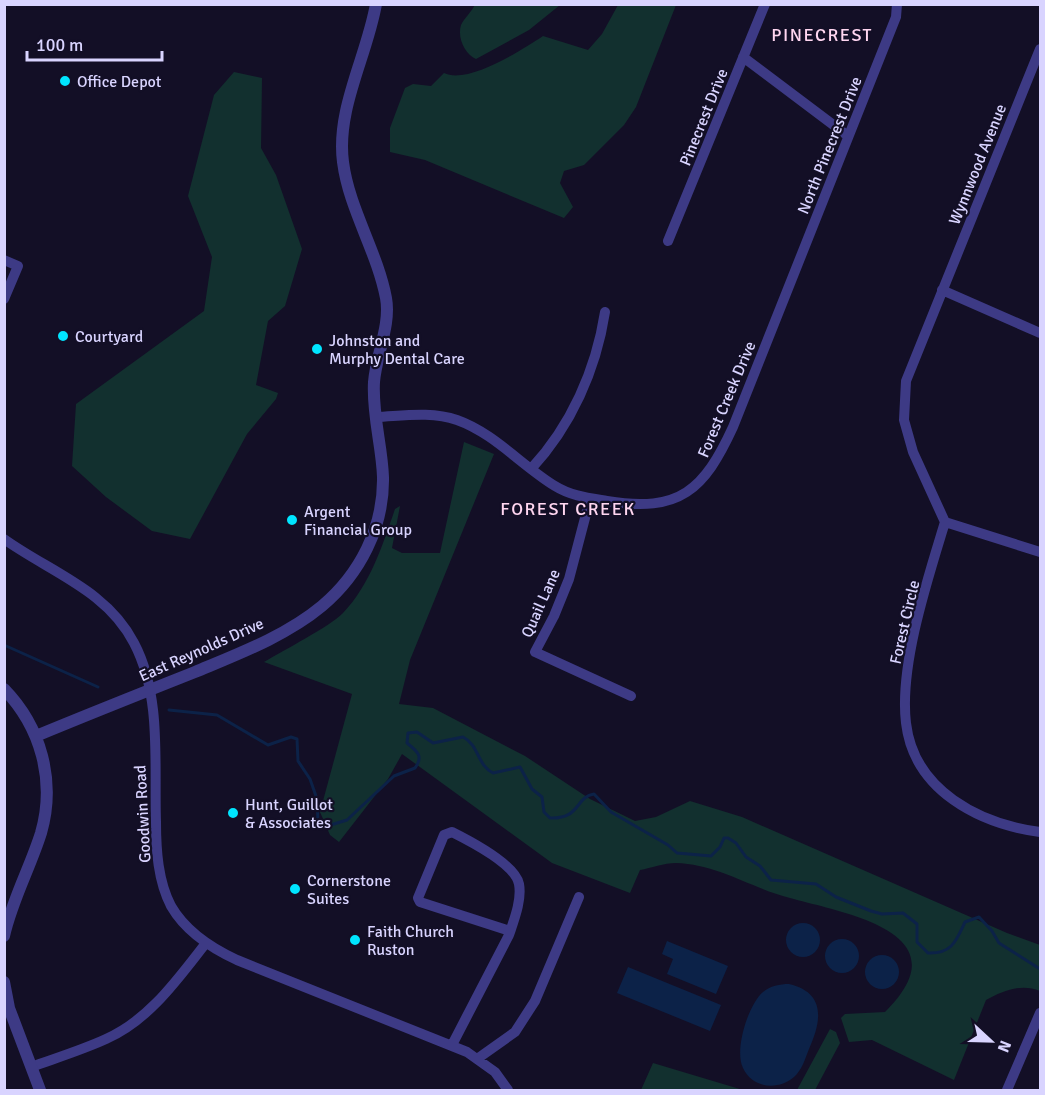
<svg xmlns="http://www.w3.org/2000/svg" width="1045" height="1095" font-family="Signika,sans-serif">
	<style>
		.green { fill: #12302f }
		.water { fill: #0c2248 }
		.lines { fill: none; stroke-linecap: round; stroke-linejoin: round }
		.stream { stroke: #0c2248; stroke-width: 3 }
		.minor { stroke: #3d3a85; stroke-width: 10 }
		.tertiary { stroke: #3d3a85; stroke-width: 12 }
		.poi-dot { fill: #00e5ff; stroke: #130f26; stroke-width: 2 }
		.labels { text-anchor: middle; stroke-width: 4.5; stroke-linejoin: round; paint-order: stroke }
		.poi-label { font-size: 16px; fill: #d9d4ff; stroke: #130f26; text-anchor: start }
		.street-label { font-size: 16px; fill: #d9d4ff; stroke: #130f26 }
		.neighbourhood-label { font-size: 18px; letter-spacing: 1.5px; fill: #ffd6f0; stroke: #130f26 }
	</style>
	<rect width="100%" height="100%" fill="#130f26"/>
	<!-- green -->
	<path class="green" d="M475 4H560V5L529 30 476 59C465 54 457 38 461 25 464 18 472 12 475 4Z
		M618 5H676L636 107 624 125 584 165 564 171 560 183 573 207 564 218 425 160 390 152V128L405 88 413 84 431 86 444 73C467 85 522 50 543 36L588 50 602 34Z
		M234 72 262 78 261 148 276 175 302 249 285 306 268 321 256 385 278 393 276 399 247 434 190 539 152 531 106 497 72 466 76 404 204 311 212 257 188 196 214 95Z
		M464 442 494 454 410 660 399 704 433 708 525 756 590 799 635 821 656 817 690 801 742 817 1007 933 1040 945V991C1021 983 1003 991 986 1000L954 1080 872 1040 849 1042 841 1018 845 1014 885 1012C966 932 843 913 790 898 751 888 717 864 676 863 664 863 651 868 640 870L630 893 552 863 402 754 388 779 339 842 330 835 320 812 352 694 264 662C284 650 329 627 343 613 370 585 383 544 395 509L400 506 392 548 402 553H440Z
		M830 1029 836 1032 840 1043 815 1090H797Z
		M653 1063 743 1090H641Z"/>
	<!-- water -->
	<path class="water" d="M786 940a17 17 0 1 1 34 0a17 17 0 1 1-34 0Z
		M825 956a17 17 0 1 1 34 0a17 17 0 1 1-34 0Z
		M667 941 728 966 716 994 667 974 673 959 662 954Z
		M865 972a17 17 0 1 1 34 0a17 17 0 1 1-34 0Z
		M628 967 721 1005 710 1031 617 993Z
		M789 984C827 993 821 1022 809 1049 805 1059 802 1070 794 1077 778 1091 752 1088 743 1068 734 1050 748 1005 763 992 770 986 780 984 789 984Z"/>
	<g class="lines">
		<!-- stream -->
		<path class="stream" d="M4 645 98 687
			M169 710 217 715 268 745 291 737 297 739 298 761 310 779 317 799 318 822 324 827 347 820 394 776 415 768C424 756 417 751 407 743L408 733 417 732 433 743 463 737C479 745 477 765 493 773L520 767 532 789 542 797 544 812 550 818C581 819 575 797 594 794L611 812 668 845 677 853 711 856 720 847 724 838H728L736 843 746 857 760 866 771 880 816 884 836 897 871 911 882 914 903 913 917 924V942L928 953C952 954 956 941 965 922L979 917 992 931 999 943 1040 969"/>
		<!-- minor -->
		<path class="minor" d="M743 57 848 136
			M668 241 765 4
			M4 260 18 266 4 299
			M942 290 1040 333
			M376 417C402 416 431 411 457 420 494 433 522 466 555 486 571 496 589 498 607 501 680 513 704 490 733 427L896 17 897 4
			M531 469C571 426 596 370 605 312
			M590 499 569 579 554 616 535 652 631 696
			M945 522 913 452 904 420 906 381 1040 49
			M4 539C50 572 107 590 134 643 162 696 154 764 156 822 156 850 158 881 171 906 186 932 211 948 237 960L467 1052 495 1072 508 1090
			M1040 552 945 522C928 578 899 665 906 723 914 791 980 824 1040 832
			M452 1045 509 935C514 920 522 900 519 884 515 864 470 841 452 832L444 835 418 898 420 902 510 931
			M477 1059 515 1032 535 1001 579 897
			M31 1067C56 1058 82 1050 106 1039 149 1020 177 980 206 943
			M1007 1090 1040 1013"/>
		<!-- tertiary -->
		<path class="tertiary" d="M4 689C41 727 56 781 41 833 30 868 12 900 4 936
			M36 736C89 714 142 693 195 672 238 654 286 636 322 606 360 574 384 527 383 477 382 446 372 414 374 382 376 355 391 325 386 298 377 251 349 209 343 162 336 109 367 56 376 4
			M4 982 9 1008 40 1090"/>
	</g>
	<!-- markers -->
	<g class="poi-dot">
		<circle cx="65" cy="81" r="6"/>
		<circle cx="63" cy="336" r="6"/>
		<circle cx="317" cy="349" r="6"/>
		<circle cx="292" cy="520" r="6"/>
		<circle cx="233" cy="813" r="6"/>
		<circle cx="295" cy="889" r="6"/>
		<circle cx="355" cy="940" r="6"/>
	</g>
	<g class="labels">
		<!-- poi labels -->
		<g class="poi-label">
			<text x="77" y="87">Office Depot</text>
			<text x="75" y="342">Courtyard</text>
			<text x="329" y="346">Johnston and<tspan x="329" dy="18">Murphy Dental Care</tspan></text>
			<text x="304" y="517">Argent<tspan x="304" dy="18">Financial Group</tspan></text>
			<text x="245" y="810">Hunt, Guillot<tspan x="245" dy="18">&amp; Associates</tspan></text>
			<text x="307" y="886">Cornerstone<tspan x="307" dy="18">Suites</tspan></text>
			<text x="367" y="937">Faith Church<tspan x="367" dy="18">Ruston</tspan></text>
		</g>
		<!-- street labels -->
		<g class="street-label">
			<text transform="translate(703 117) rotate(-68)" y="6">Pinecrest Drive</text>
			<text transform="translate(829 145) rotate(-68)" y="6">North Pinecrest Drive</text>
			<text transform="translate(977 164) rotate(-68)" y="6">Wynnwood Avenue</text>
			<text transform="translate(726 399) rotate(-67)" y="6">Forest Creek Drive</text>
			<text transform="translate(540 603) rotate(-66)" y="6">Quail Lane</text>
			<text transform="translate(904 622) rotate(-77)" y="6">Forest Circle</text>
			<text transform="translate(201 649) rotate(-24)" y="6">East Reynolds Drive</text>
			<text transform="translate(142 814) rotate(-93)" y="6">Goodwin Road</text>
		</g>
		<!-- neighbourhood labels -->
		<g class="neighbourhood-label">
			<text x="822" y="41">PINECREST</text>
			<text x="568" y="515">FOREST CREEK</text>
		</g>
	</g>
	<!-- border -->
	<rect width="1045" height="1095" fill="none" stroke="#d9d4ff" stroke-width="12"/>
	<!-- north arrow -->
	<g transform="translate(991 1041) rotate(112)" stroke="#130f26" stroke-width="4.5" paint-order="stroke">
	<path d="M0-4.5L10 22L0 15L-10 22Z" fill="#d9d4ff"/>
	<text y="-9" font-size="16" font-weight="bold" text-anchor="middle" fill="#d9d4ff">N</text>
	</g>
	<!-- scale -->
	<path d="M27 51v9h135v-9" fill="none" stroke="#d9d4ff" stroke-width="3"/>
	<text x="36" y="51" font-size="18" fill="#d9d4ff" stroke="#130f26" stroke-width="4.5" paint-order="stroke">100 m</text>
</svg>
